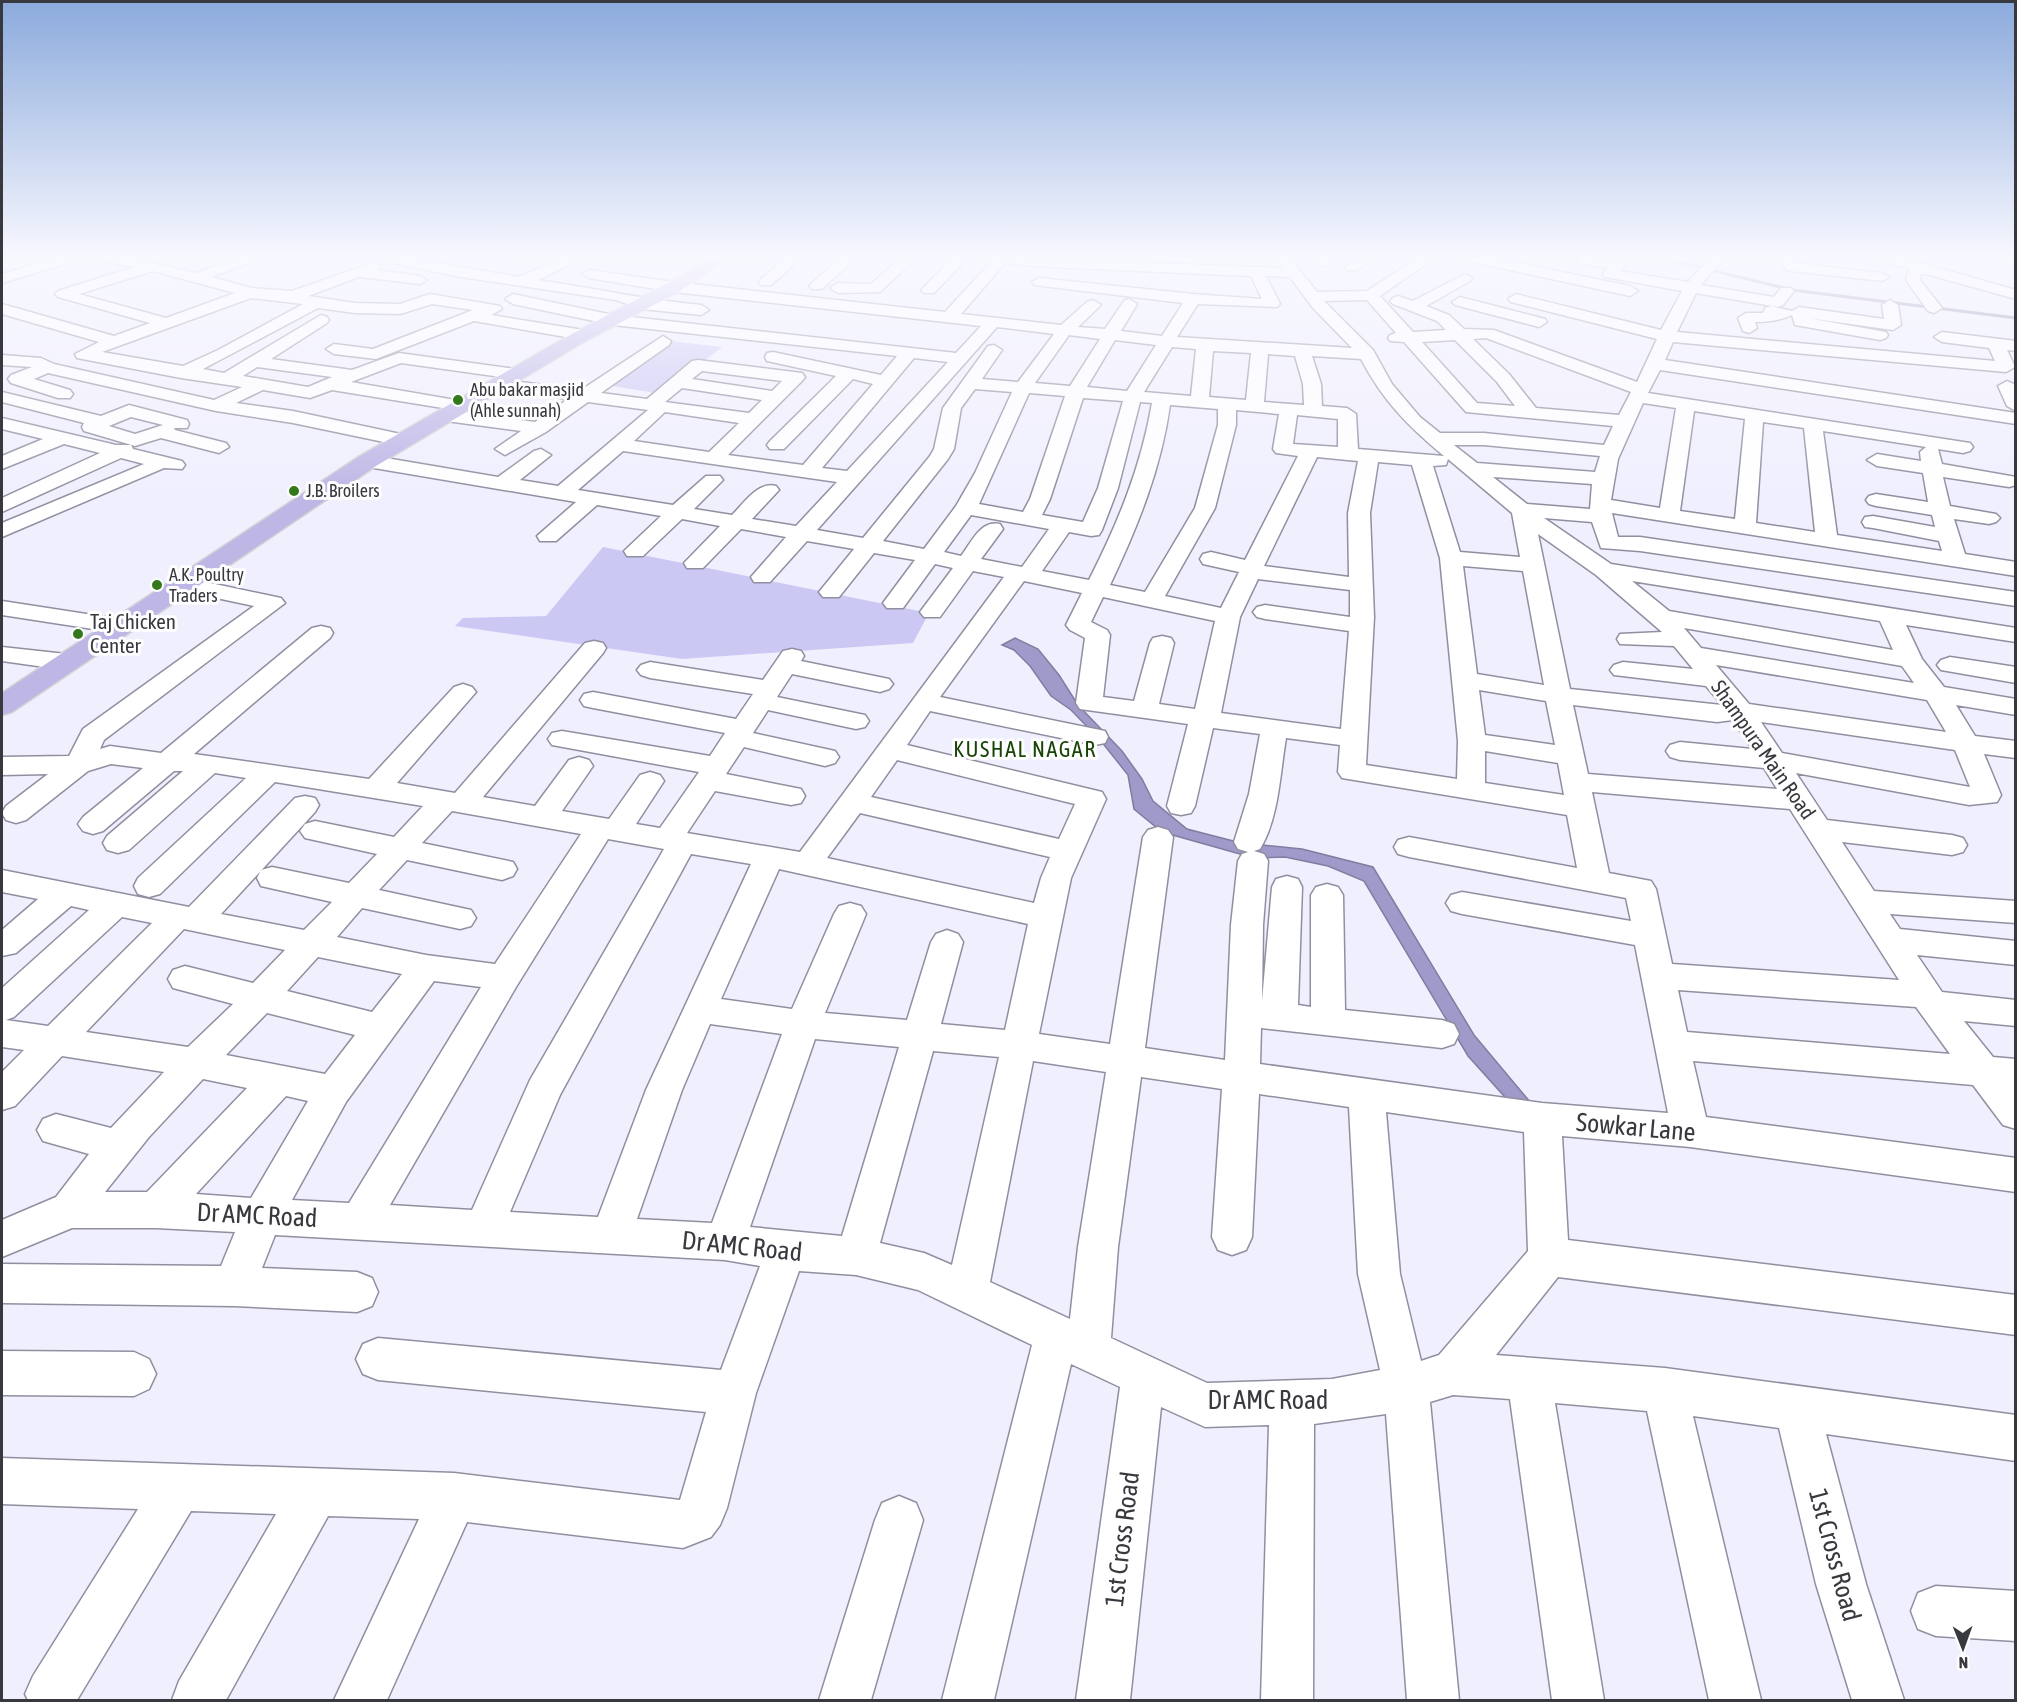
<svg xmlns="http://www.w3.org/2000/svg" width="2017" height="1702" font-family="'Asap Condensed',sans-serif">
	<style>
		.green { fill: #ccc8f4 }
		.water { fill: #9f9aca; stroke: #807da0; stroke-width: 1.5 }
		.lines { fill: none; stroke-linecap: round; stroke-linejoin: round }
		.stream { stroke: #807da0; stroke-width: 3 }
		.minor-casing { stroke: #908fa0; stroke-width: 3 }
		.major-casing { stroke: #d3d3d5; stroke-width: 3 }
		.minor { fill: #fff; fill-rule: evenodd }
		.major { fill: #beb7e6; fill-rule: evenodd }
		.poi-dot { fill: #33781b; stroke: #fefefe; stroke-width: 2 }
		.labels { text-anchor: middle; stroke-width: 6; stroke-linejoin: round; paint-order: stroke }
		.far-poi-label { font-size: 18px; fill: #38383f; stroke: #fefefe; text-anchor: start }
		.poi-label { font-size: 21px; fill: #38383f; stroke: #fefefe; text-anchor: start }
		.street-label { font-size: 21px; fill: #38383f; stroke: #fefefe }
		.neighbourhood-label { font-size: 22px; letter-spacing: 1.5px; fill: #184407; stroke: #fefefe }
		.near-street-label { font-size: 26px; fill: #38383f; stroke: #fefefe }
	</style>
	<rect width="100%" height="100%" fill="#f0effe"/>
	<!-- green -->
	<path class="green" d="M670 341 722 347 661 394 607 385Z
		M603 547 929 613 913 643 682 659 455 626 463 618 546 616Z"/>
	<!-- water -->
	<path class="water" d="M1015 638 1038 649 1059 675 1078 705 1122 751 1142 779 1153 801 1187 829 1241 843 1302 849 1373 867 1474 1035 1536 1109 1513 1106 1468 1056 1364 881 1328 866 1285 857 1254 858 1162 832 1134 809 1128 775 1101 741 1071 710 1051 696 1030 666 1014 650 1002 645Z"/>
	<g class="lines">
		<!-- stream -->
		<path class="stream" d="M1658 257 1792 290 2016 318"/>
		<!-- minor casing -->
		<g class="minor-casing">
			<path id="minor" d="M58 257H80L78 260 2 283V274Z
				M96 257H126L196 273 243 257H264L212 277 251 288 292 291 375 262 382 266 377 270 420 276 427 280 420 284 359 277 308 296 355 303 400 304 430 294 500 306 502 309 491 315 583 330 591 335 583 340 474 321 376 359 334 354 326 349 334 344 373 349 473 310 432 304 400 314 355 313 318 308 203 369 224 373 321 315 327 317 329 320 327 323 271 359 352 370 399 353 516 369 525 374 516 379 401 363 351 382 467 402 470 406 461 411 332 390 310 398 263 390 236 403 293 411 410 436 413 440 403 446 293 423 216 411 48 373 34 379 70 390 73 394 70 398H58L11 383 8 379 11 375 32 367 2 365V355L41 358 54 364 214 400 242 387 181 378 77 358 75 354 99 342 2 314V304L114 336 150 323 58 297 55 294 58 291 134 267 98 260ZM153 271 235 293 166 318 79 294ZM251 298 303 304 218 350 183 366 102 352ZM257 367 332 377 308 387 243 376Z
				M289 257H305L298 261Z
				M387 257H404L518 277 567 257H587L538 280C593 288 646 300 701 305L709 310 701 315 642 309 616 300 461 277 388 262Z
				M787 257H803L771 285H761L759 282 761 279Z
				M841 257H857L822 289H812L809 286 812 283Z
				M902 257H917L880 292 838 293 830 288 838 283 871 284Z
				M954 257H969L934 293H924L921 290Z
				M981 257 1283 268 1275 257H1289L1317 292 1367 291 1419 257H1436L1380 296 1413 332 1446 330 1437 321 1393 304 1390 301 1393 298 1398 296 1413 301 1465 274 1472 278 1470 281 1426 306 1449 315 1464 329 1494 330 1637 382 1657 339 1511 302 1508 299 1516 294 1661 330 1682 291 1605 277 1603 274 1608 268 1578 263V257L1618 261 1625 265 1620 271 1688 282 1711 257H1725L1701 285 1774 297 1781 288H1791L1794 291 1783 305 1778 307 1696 293 1677 332 1995 361 1989 348 1942 342 1934 337 1942 332 2016 341V351L2007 350 2015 367 2006 372 1673 342 1665 360 2016 413V424L1660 370 1648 393 1970 443 1973 447 1970 451 1963 453 1938 449 1942 464 2016 477V485L2009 487 1943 477 1950 506 1996 514 2000 518 1996 522 1989 524 1954 519 1965 554 2016 562V576L1612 513 1618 537H1640L2016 592V606L1640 551 1601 548 1592 522 1544 518 1611 564 2016 628V642L1906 625 1922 659 1944 687 2016 699V715L1956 705 1975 736 2016 741V758L1984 754 2001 795 1997 802 1969 805 1796 773 1827 820 1952 835 1963 838 1967 845 1963 852 1952 855 1842 842 1874 891 2016 901V923L1890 914 1900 929 2016 941V965L1917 955 1942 992 2016 1000V1026L1964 1021 1993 1057 2016 1059V1129L2003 1125 1973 1085 1693 1061 1706 1117 2016 1158V1192L1690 1147 1562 1136 1568 1240 2016 1295V1335L1558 1277 1496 1355 1665 1368 2016 1415V1461L1826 1434 1866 1584 1904 1700H1852L1816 1584 1779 1428 1693 1416 1761 1700H1709L1647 1411 1555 1403 1604 1700H1552L1510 1399 1453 1395 1430 1402 1459 1700H1407L1386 1414 1314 1424 1313 1700H1261L1269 1425 1205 1427 1161 1407 1130 1700H1076L1120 1387 1071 1364 994 1700H942L1032 1345 918 1290 856 1275 799 1271 756 1393 727 1508 720 1525 711 1537 683 1548 467 1522 387 1700H334L419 1519 328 1516 226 1700H172L179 1681 276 1514 191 1511 77 1700H28L25 1694 33 1676 138 1509 2 1504V1458L454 1473 680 1500 706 1412 378 1380 363 1374 356 1359 363 1344 378 1338 721 1370 760 1266 725 1260 275 1235 262 1268 357 1272 372 1278 378 1292 372 1306 357 1312 234 1306 2 1303V1264L221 1266 235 1232 156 1228H72L2 1257V1220L56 1197 89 1154 43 1141 37 1130 43 1119 56 1114 111 1128 164 1072 62 1056 15 1106 2 1110V1072L24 1050 2 1047V988L89 910 71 906 16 953 2 956V930L38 899 2 892V870L189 907 295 798 305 796 315 798 319 805 315 812 221 914 304 930 332 902 261 886 257 878 261 870 272 867 349 883 377 854 305 838 300 831 305 824 315 821 394 837 423 806 275 782 160 894 149 897 138 894 134 886 138 878 246 778 215 773 129 850 118 853 107 850 103 843 107 836 183 771H174L103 831 93 834 83 831 78 824 83 817 143 768 111 764 88 771 26 820 16 823 6 820 2 813 6 806 48 774 2 775V757L69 756 83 729 254 606 174 589 171 584 174 579 182 577 281 598 285 603 104 740 100 749 110 746 161 753 312 628 321 626 330 628 333 633 330 638 194 754 369 779 454 687 463 684 472 687 476 692 397 783 455 793 585 643 594 641 603 643 606 648 603 653 483 797 535 806 569 760 579 757 589 760 593 766 562 811 609 819 640 775 650 772 660 775 664 781 636 824 660 828 699 772 552 745 548 739 552 733 562 731 710 756 725 733 593 708 584 706 580 700 584 694 593 692 736 719 753 694 650 678 641 675 637 670 641 665 650 662 763 680 783 651 792 649 801 651 804 656 801 661 889 679 893 684 889 689 880 692 792 674 777 697 865 715 869 721 865 727 856 729 768 710 753 733 835 751 839 757 835 763 825 766 744 747 726 774 801 789 805 796 801 803 791 805 715 791 687 833 800 852 1004 577 973 571 940 617H924L920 612 953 568 935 564 903 608H887L883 603 915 560 874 553 839 597H823L819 592 854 549 807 541 770 582H754L751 577 786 537 741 529 703 568H687L684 563 720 526 682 519 643 556H627L624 551 661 516 597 505 556 541H540L537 536 576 502 368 467 358 461 368 455 498 477 534 451 541 449 551 455 520 480 558 486 648 410 588 402 546 432 505 455 495 449 521 431 446 421 437 415 446 409 535 422 568 399 499 389 490 384 493 380 499 379 581 390 663 336 671 341 669 345 601 393 647 399 692 361 698 360 802 373 805 377 802 381 728 455 803 465 873 384 853 379 784 449H770L767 445 770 441 836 376 767 361 765 357 767 353 773 352 881 375 897 356 613 325 513 304 505 299 513 294 613 315 956 353 981 326 674 292 589 278 582 274 589 270 674 282 945 312 991 262ZM1005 263 1047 267 1251 276 1262 299 1193 294 1039 278 1032 282 1034 285 1183 303 1162 336 1121 331 1137 304 1129 299 1124 301 1105 329 1078 327 1101 305 1093 300 1087 302 1061 325 961 314ZM1266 276 1290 277 1313 308 1352 348 1177 337 1198 304 1277 307 1280 304ZM1367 300 1396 333 1390 335 1388 338 1390 341 1404 342 1466 412 1613 426 1604 445 1484 433H1440L1420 417 1392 384 1373 350 1324 301ZM997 327 1054 334 1018 382 982 379 1002 350 994 345 988 346 943 408 934 449 930 456 863 538 817 530ZM1069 335 1100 339 1070 386 1035 383ZM1486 338 1631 392 1619 415 1536 408 1509 374 1473 339ZM1115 340 1156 345 1127 391 1087 387ZM1455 340 1497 382 1515 406 1477 403 1422 342ZM1172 347 1196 349 1191 396 1144 392ZM1213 351 1251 353 1246 400 1209 397ZM1268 354 1295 356 1303 384 1304 405 1264 402ZM1312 356 1361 359C1383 401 1408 426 1444 456L1358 449 1356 414 1347 408 1322 406 1321 384ZM914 358 948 362 847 471 822 468ZM702 371 782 381 772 391 692 379ZM682 388 762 400 749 413 665 402ZM975 389 1012 392 975 473 956 506 924 549 883 541 948 459 954 449 961 408ZM1029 393 1065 396 1030 499 1023 512 979 504ZM1083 398 1123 401 1098 488 1083 522 1042 515 1050 499ZM1140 402 1152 403C1141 467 1118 523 1089 580L1042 571 1069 532 1091 536 1099 535 1102 530 1118 488ZM1643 403 1676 408 1660 508 1611 500 1618 459ZM1170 405 1218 409V425L1195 508 1145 592 1110 585C1138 526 1161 469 1170 405ZM1236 410 1279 414 1273 449 1276 453 1298 456 1245 560 1211 552 1203 554 1200 559 1203 564 1239 572 1221 608 1165 596 1215 508 1236 425ZM1694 411 1745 419 1735 519 1680 511ZM665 412 739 423 709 452 634 441ZM1297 415 1338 419V447L1293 444ZM1763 422 1804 428 1815 532 1756 523ZM1823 431 1926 447 1920 452 1921 461 1877 454 1867 460 1877 466 1923 473 1928 502 1876 494 1869 496 1866 500 1869 504 1876 506 1932 515 1935 527 1873 516 1865 517 1862 522 1865 527 1873 528 1939 541 1942 551 1837 535ZM1454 445H1484L1600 456 1595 472 1477 463ZM623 451 837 482 796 526 752 519 779 490 776 486C758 481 744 503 732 515L694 509 723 480 720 476H706L673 505 578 490ZM1317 457 1358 461 1348 513 1349 577 1264 566ZM1448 459 1512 513 1520 557 1460 552 1433 466 1446 465ZM1378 462 1412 465 1440 558 1458 741 1457 779 1366 765 1374 617 1370 513ZM1493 477 1592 484 1590 509 1527 504ZM971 515 1049 529 1022 567 981 559 1003 529 1000 524C980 520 972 542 961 556L944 552ZM1538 534 1596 575 1662 632 1620 634 1617 639 1620 644 1674 646 1693 669 1623 662 1614 665 1610 670 1614 675 1706 686 1722 705 1570 689ZM1463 566 1523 571 1544 685 1477 674ZM1258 579 1350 590V617L1265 605 1257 607 1253 612 1257 617 1265 619 1349 631 1341 729 1221 713 1240 617ZM1024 581 1082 593 1066 625 1070 630 1085 638 1076 703 1080 709 1188 724 1167 806 1171 813 1181 815 1191 813 1195 806 1213 728 1260 734 1249 794 1234 842 1238 849 1248 852 1242 854 1238 861 1231 925 1225 1060 1145 1048 1173 837 1168 830 1158 827 1148 830 1143 837 1110 1044 1039 1034 1071 878 1106 799 1102 792 907 745 930 711 1095 745 1105 743 1108 737 1105 731 940 697ZM1632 581 1880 621 1893 650 1669 611ZM1103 597 1215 621 1195 709 1159 704 1174 643 1171 638 1162 636 1153 638 1150 643 1134 701 1103 697 1110 635 1107 630 1091 622ZM1684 628 1902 666 1914 683 1701 648ZM1716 665 1927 700 1946 732 1749 704ZM1479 690 1546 701 1555 745 1485 735ZM1573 705 1717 722 1733 720 1752 749 1680 742 1670 745 1666 751 1670 757 1680 760 1764 768 1777 789 1588 774ZM1761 722 1955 750 1970 787 1782 753ZM1286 738 1340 745 1338 772 1342 778 1567 815 1577 868 1409 837 1398 840 1394 847 1398 854 1409 857 1626 898 1631 921 1462 892 1451 895 1446 903 1451 911 1462 914 1635 945 1668 1113 1542 1103 1260 1064 1261 1028 1442 1048 1454 1044 1459 1034 1454 1024 1442 1020 1345 1010 1343 895 1338 887 1327 884 1316 887 1311 895V1007L1298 1005 1302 887 1298 879 1287 876 1276 879 1272 887 1262 1001 1263 925 1268 861 1264 854 1254 851 1260 849C1279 818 1280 773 1286 738ZM1485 751 1558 763 1564 795 1485 783ZM897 760 1075 804 1059 839 871 797ZM1592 792 1790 809 1899 980 1672 964 1656 889 1651 881 1609 873ZM452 811 581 834 495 964 426 955 337 937 362 908 460 929 471 926 476 918 471 910 379 890 407 860 502 880 513 876 517 869 513 862 422 843ZM860 813 1050 857 1041 878 1034 903 827 858ZM608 839 664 849 530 1080 472 1210 390 1205 516 987ZM691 854 751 864 646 1090 598 1217 510 1212 560 1095ZM779 869 1028 924 1005 1030 941 1024 963 942 958 934 947 930 936 934 931 942 907 1020 825 1013 866 914 861 906 850 903 839 906 834 914 792 1009 721 999ZM122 917 152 923 48 1026 6 1020 14 1017ZM184 929 285 950 253 983 185 966 173 970 168 979 173 988 233 1004 188 1047 86 1032ZM318 957 402 974 372 1012 287 991ZM434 981 481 987 349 1203 292 1200 346 1102ZM1678 990 1916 1007 1950 1054 1687 1032ZM267 1013 355 1035 325 1074 226 1055ZM710 1024 782 1034 712 1223 637 1219 682 1090ZM815 1039 899 1047 842 1236 750 1227ZM933 1051 999 1057 952 1265 924 1253 880 1243ZM1033 1061 1106 1072 1078 1247 1070 1319 990 1282ZM1141 1077 1222 1089 1212 1237 1218 1250 1232 1255 1246 1250 1252 1237 1259 1094 1349 1107 1358 1274 1380 1370 1332 1379 1207 1383 1111 1338 1118 1247ZM203 1079 247 1088 147 1192H105L149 1137ZM286 1096 308 1101 251 1198 196 1194ZM1386 1112 1524 1132 1528 1251 1439 1355 1421 1361 1400 1274Z
				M1319 257H1334L1328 265 1323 266 1316 262Z
				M1358 257H1375L1357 270H1347L1345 267Z
				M1461 257H1489L1630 286 1638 291 1630 296 1468 261Z
				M1780 257H1794L1797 263 1882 273 1889 277 1882 281 1791 271 1786 270Z
				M1877 257H1900L2016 290V299L1926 274 1920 275V280L1942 308 1934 313 1928 311 1906 280 1909 269 1879 260Z
				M2000 257H2016V267Z
				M1460 297 1545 319 1547 322 1539 327 1455 305 1452 302Z
				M1890 300 1898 305 1901 325 1893 330 1808 318 1886 332 1888 335 1886 338 1880 340 1795 325 1792 315C1781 320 1768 322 1755 322L1757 328 1749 333 1743 331 1738 318 1746 313H1763L1765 308 1771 306 1792 311 1799 307 1884 319 1882 305Z
				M2007 381 2016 385V411L2007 406 1998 386Z
				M2 392 101 416 129 405 187 420 189 424 187 428H174L175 430 226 443 229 447 219 453 161 438 135 446 84 431 82 427 84 423 2 402ZM131 417 163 425 135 434 109 426Z
				M2 418 116 445H131L133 449 182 461 185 465 182 469 164 468 2 537V523L144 464 121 458 2 512V498L100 453 64 444 2 469V456L43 439 2 429Z
				M2 601 119 619 128 621 131 626 128 631 119 633 2 615Z
				M2 647 66 654 75 657 79 662 75 667 66 670 2 661Z
				M1950 657 2016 667V683L1941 670 1937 665 1941 660Z
				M2 1351 134 1352 149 1359 156 1374 149 1389 134 1396 2 1395Z
				M899 1496 916 1503 923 1520 871 1700H819L875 1520 882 1503Z
				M1936 1586 2016 1591V1641L1936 1636 1918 1629 1911 1611 1918 1593Z"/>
		</g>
		<!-- major casing -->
		<g class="major-casing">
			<path id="major" d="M710 257H729L680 291 582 343 376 466 12 712 2 715V693L360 456 570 335 668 283Z"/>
		</g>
		<!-- minor -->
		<use href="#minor" class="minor"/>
		<!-- major -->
		<use href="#major" class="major"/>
	</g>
	<!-- sky -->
	<linearGradient id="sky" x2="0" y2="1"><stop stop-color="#8baadc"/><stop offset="0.52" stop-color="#f8f8ff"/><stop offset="1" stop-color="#f8f8ff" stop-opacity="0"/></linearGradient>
	<rect width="2017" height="495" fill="url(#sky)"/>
	<!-- markers -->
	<g class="poi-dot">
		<circle cx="458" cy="400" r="6"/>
		<circle cx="294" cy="491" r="6"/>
		<circle cx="157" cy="585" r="6"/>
		<circle cx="78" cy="634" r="6"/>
	</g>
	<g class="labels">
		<!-- far-poi labels -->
		<g class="far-poi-label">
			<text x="470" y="396">Abu bakar masjid<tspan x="470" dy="21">(Ahle sunnah)</tspan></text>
			<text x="306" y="497">J.B. Broilers</text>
			<text x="169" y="581">A.K. Poultry<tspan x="169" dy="21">Traders</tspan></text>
		</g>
		<!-- poi labels -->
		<g class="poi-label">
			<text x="90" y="629">Taj Chicken<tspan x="90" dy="24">Center</tspan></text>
		</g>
		<!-- street labels -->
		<g class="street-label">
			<text transform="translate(1763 750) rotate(55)" y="7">Shampura Main Road</text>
		</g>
		<!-- neighbourhood labels -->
		<g class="neighbourhood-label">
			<text x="1025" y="757">KUSHAL NAGAR</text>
		</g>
		<!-- near-street labels -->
		<g class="near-street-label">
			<text transform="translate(1636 1127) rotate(5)" y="9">Sowkar Lane</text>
			<text transform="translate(257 1215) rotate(3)" y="9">Dr AMC Road</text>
			<text transform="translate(742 1246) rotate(6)" y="9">Dr AMC Road</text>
			<text x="1268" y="1409">Dr AMC Road</text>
			<text transform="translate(1122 1539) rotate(-83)" y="9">1st Cross Road</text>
			<text transform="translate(1835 1555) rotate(75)" y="9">1st Cross Road</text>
		</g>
	</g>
	<!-- border -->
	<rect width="2017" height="1702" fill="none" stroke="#38383f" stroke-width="6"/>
	<!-- north arrow -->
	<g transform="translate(1963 1648) rotate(179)" stroke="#fefefe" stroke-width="4.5" paint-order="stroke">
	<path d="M0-4.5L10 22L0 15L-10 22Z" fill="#38383f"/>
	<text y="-9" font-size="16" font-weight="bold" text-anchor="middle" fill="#38383f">N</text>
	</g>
</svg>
